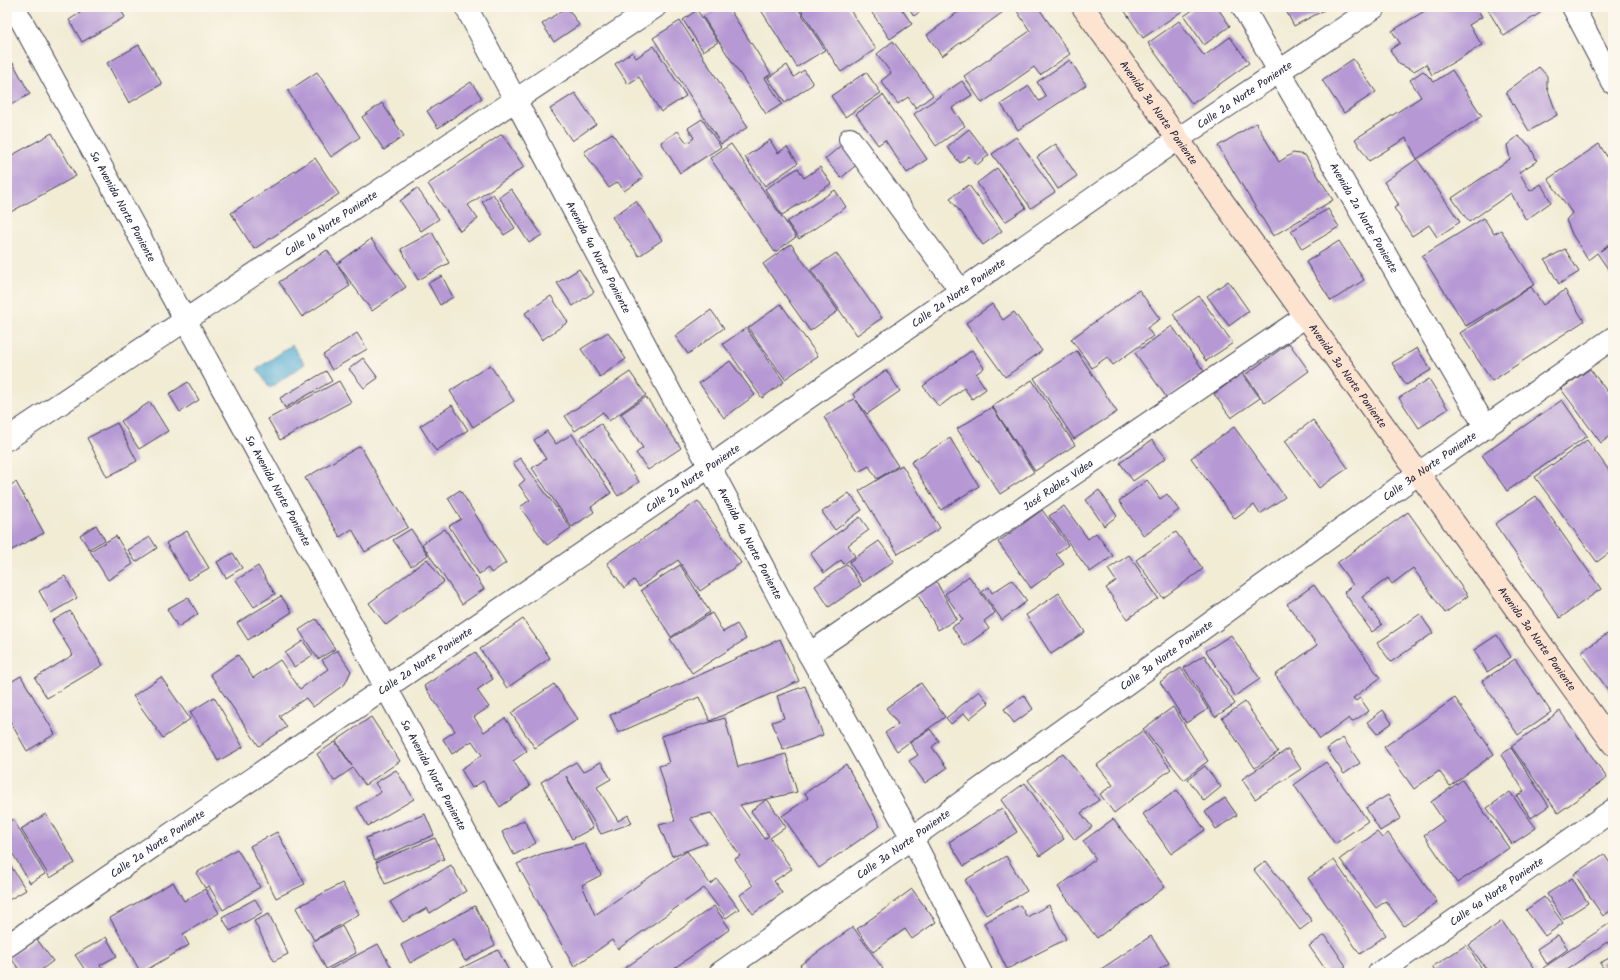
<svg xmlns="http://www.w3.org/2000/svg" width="1620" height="980" font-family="Kalam,sans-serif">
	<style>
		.water { fill: #57add3; stroke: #3c6887 }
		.building { fill: #b598d4; fill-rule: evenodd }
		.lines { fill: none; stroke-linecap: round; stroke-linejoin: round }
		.minor-casing { stroke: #414052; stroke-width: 24 }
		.secondary-casing { stroke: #414052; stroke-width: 24 }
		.minor { stroke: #fff; stroke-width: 22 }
		.secondary { stroke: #fde4d1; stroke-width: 22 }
		.labels { text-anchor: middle; stroke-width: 3; stroke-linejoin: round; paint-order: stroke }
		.street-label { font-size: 11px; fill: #22223b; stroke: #fbf7ec }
	</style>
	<rect width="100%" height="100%" fill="#fbf7ec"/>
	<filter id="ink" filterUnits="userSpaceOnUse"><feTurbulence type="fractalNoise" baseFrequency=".025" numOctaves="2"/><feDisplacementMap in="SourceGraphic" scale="8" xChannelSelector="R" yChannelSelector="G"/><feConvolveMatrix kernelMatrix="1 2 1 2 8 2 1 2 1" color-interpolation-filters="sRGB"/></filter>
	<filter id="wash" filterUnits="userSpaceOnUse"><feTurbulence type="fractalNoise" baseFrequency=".012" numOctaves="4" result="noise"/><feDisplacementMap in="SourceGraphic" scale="16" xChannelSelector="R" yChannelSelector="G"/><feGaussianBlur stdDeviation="0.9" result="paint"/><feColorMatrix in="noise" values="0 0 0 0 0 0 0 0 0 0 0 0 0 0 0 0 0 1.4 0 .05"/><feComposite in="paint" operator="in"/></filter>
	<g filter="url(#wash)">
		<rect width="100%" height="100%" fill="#f2ecd5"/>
		<!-- water -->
		<path class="water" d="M292 345 305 364 270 388 257 369Z"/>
		<g id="blocks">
			<!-- building -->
			<path class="building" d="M76 7H119L125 17 82 42 69 20 80 13Z
				M567 7 579 25 554 42 542 24Z
				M719 7H728L771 74 765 78 782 104 766 114 703 17Z
				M759 7H797L825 50 797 67Z
				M799 7H848L876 49 841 72Z
				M868 7H900L912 24 890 39Z
				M908 7H927L914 16Z
				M965 7H1010L942 56 927 35Z
				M1022 7H1038L1070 54 1040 75 1034 67 982 103 964 76 1030 31 1017 11Z
				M1122 7H1188L1143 38Z
				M1197 7H1217L1230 26 1204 45 1184 16Z
				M1284 7H1330L1294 26Z
				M1431 7H1476L1482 17 1469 25 1482 45 1432 75 1426 64 1414 71 1399 64 1390 50 1400 43 1392 31Z
				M1486 7H1537L1540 13 1504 36Z
				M697 10 718 42 703 51 683 20Z
				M680 21 748 127 721 144 653 38Z
				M1179 21 1204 56 1230 37 1249 63 1192 104 1148 43Z
				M893 41 933 95 916 108 908 97 898 104 881 81 891 73 877 54Z
				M139 45 162 84 129 103 107 63Z
				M654 46 686 96 661 112 639 77 628 84 615 64 632 52 636 58Z
				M1353 59 1376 92 1344 113 1322 80Z
				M1070 60 1086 85 1018 130 1001 104 1029 86 1039 101 1046 97 1037 82Z
				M13 63 30 94 7 107V67Z
				M787 65 794 77 804 70 813 84 785 103 768 78Z
				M1539 67 1547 76V87L1557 115 1529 131 1506 92Z
				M1452 70 1482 116 1417 159 1406 138 1369 161 1355 139 1421 97 1410 80 1423 71 1434 82Z
				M317 72 360 137 331 157 288 91Z
				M866 72 881 93 845 117 831 96Z
				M962 81 972 95 952 108 965 126 936 146 914 114Z
				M471 82 482 98 438 128 427 111Z
				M575 93 596 124 572 141 550 109Z
				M883 95 927 159 907 173 885 140 878 145 856 114Z
				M382 103 404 136 384 150 362 117Z
				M702 119 721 147 680 173 661 142 678 131 687 143 694 138 688 128Z
				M1256 123 1279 162 1293 153 1305 155 1333 200 1273 236 1218 146Z
				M969 129 989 155 977 165 969 156 960 163 947 147Z
				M52 133 76 176 7 214V158Z
				M612 133 643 178 624 191 618 182 609 188 584 152Z
				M502 134 524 167 468 205 478 219 460 231 428 184Z
				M1518 136 1530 146 1537 161 1519 172 1530 191 1541 184 1551 202 1526 220 1511 193 1469 222 1452 198 1510 159 1507 145Z
				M1016 137 1055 192 1031 208 992 154Z
				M770 140 778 153 787 147 798 163 765 186 745 157Z
				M845 142 861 161 841 178 825 159Z
				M731 144 796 237 775 252 710 158Z
				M1056 144 1077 176 1058 189 1037 157Z
				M1599 144 1613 166V241L1600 251 1613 243V276L1597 253 1588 260 1572 234 1566 220 1572 213 1548 179Z
				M315 158 339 194 254 249 231 213Z
				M1417 159 1460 222 1437 237 1429 225 1412 236 1394 208 1399 205 1384 182Z
				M820 167 831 184 782 215 765 189 798 168 804 178Z
				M997 168 1026 208 1005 222 977 183Z
				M969 185 1002 231 983 245 950 198Z
				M417 188 439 219 421 231 400 201Z
				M511 189 542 235 529 243 499 197Z
				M835 190 846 207 799 239 787 222Z
				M493 194 515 228 504 235 482 202Z
				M636 201 662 240 639 256 612 217Z
				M1328 209 1339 227 1302 249 1291 231Z
				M1484 218 1494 234 1501 230 1535 284 1466 326 1422 256Z
				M432 232 449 263 418 280 401 249Z
				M371 239 406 287 372 311 338 265 350 286 302 317 279 282 327 250 337 264Z
				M1339 241 1364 280 1331 301 1306 262Z
				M791 244 838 311 810 331 763 264Z
				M1565 249 1579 272 1559 284 1545 260Z
				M836 253 882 318 857 335 811 270Z
				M579 269 594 292 573 306 557 283Z
				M442 276 453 297 440 305 428 283Z
				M1228 281 1249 311 1229 326 1207 296Z
				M1531 287 1543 305 1565 290 1584 321 1492 381 1460 333Z
				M1139 290 1160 319 1147 328 1153 336 1113 365 1107 357 1092 368 1071 339Z
				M551 296 568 322 542 340 525 313Z
				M1199 296 1233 343 1206 361 1173 314Z
				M781 304 818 356 785 379 748 328Z
				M992 304 1003 320 1014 312 1042 351 1005 377 966 323Z
				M711 310 724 328 688 354 675 336Z
				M1172 326 1204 371 1167 398 1135 353Z
				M746 328 784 382 762 398 723 344Z
				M608 332 626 359 600 377 581 349Z
				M357 333 367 349 332 370 323 355Z
				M1289 343 1309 371 1265 403 1245 375Z
				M1417 348 1431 370 1406 385 1392 363Z
				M972 350 984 368 976 374 986 389 972 399 964 388 939 407 923 386Z
				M1077 351 1117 412 1074 439 1034 378Z
				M363 358 378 378 364 388 349 369Z
				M730 361 755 395 724 418 699 383Z
				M490 365 514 401 473 427 450 391Z
				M1590 369 1613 399V434L1601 443 1561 389Z
				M886 370 900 391 867 414 856 400 898 466 877 479 869 466 858 472 824 417 855 398 853 394Z
				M326 371 332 381 285 408 280 398Z
				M630 372 646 395 609 421 603 412 575 431 565 416Z
				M1242 373 1260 398 1231 418 1214 394Z
				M1429 379 1448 409 1419 428 1399 398Z
				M1032 380 1075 445 1035 471 992 406Z
				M339 381 351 402 280 440 268 419Z
				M188 382 199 400 180 412 169 394Z
				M646 397 681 448 648 470 636 453 643 448 621 414Z
				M1562 400 1587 436 1507 491 1482 455Z
				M150 402 168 431 139 449 121 421Z
				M452 405 468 430 436 451 420 426Z
				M992 407 1034 472 1000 494 957 429Z
				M1313 420 1348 468 1319 488 1285 441Z
				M117 423 137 461 107 477 87 438Z
				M601 424 639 482 618 496 580 438Z
				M1234 427 1285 497 1260 514 1254 505 1235 519 1191 458Z
				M547 431 556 444 572 434 611 493 591 507 594 512 572 527 532 468 546 459 534 440Z
				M950 438 979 486 941 510 911 462Z
				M1152 440 1166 458 1133 481 1120 463Z
				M1587 440 1613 476V550L1597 562 1535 477Z
				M360 446 408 527 365 552 352 529 340 537 305 478Z
				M520 458 571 528 547 545 520 507 530 500 519 485 525 480 513 463Z
				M902 465 940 528 898 554 859 491Z
				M1147 480 1160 499 1167 494 1179 510 1144 536 1119 501Z
				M16 482 44 533 10 551 7 546V487Z
				M460 490 506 563 491 573 488 568 479 574 449 526 461 519 448 498Z
				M1099 490 1117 516 1104 526 1086 500Z
				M849 493 862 510 835 530 822 512Z
				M1536 496 1601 589 1560 618 1495 524Z
				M698 501 741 563 700 591 678 560 639 587 634 580 624 588 607 563Z
				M1064 506 1088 539 1096 533 1113 556 1090 572 1049 516Z
				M1042 510 1068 545 1056 554 1064 564 1031 588 998 542Z
				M1408 512 1468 596 1445 613 1413 568 1392 584 1388 578 1362 597 1382 625 1372 632 1344 592 1353 585 1337 563Z
				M860 517 869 530 848 545 855 556 844 564 841 560 824 573 810 553Z
				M96 525 105 540 89 549 80 535Z
				M411 529 428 555 411 566 393 540Z
				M445 529 484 589 462 604 422 544Z
				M187 531 209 568 188 580 166 543Z
				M1176 532 1203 569 1163 598 1136 560Z
				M116 536 133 564 108 580 90 551Z
				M150 537 157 548 136 562 128 550Z
				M879 541 894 561 863 582 849 562Z
				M233 553 242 568 226 578 217 562Z
				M1129 555 1158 598 1127 619 1106 588 1116 581 1108 569Z
				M427 559 444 582 386 625 369 603Z
				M847 564 861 585 829 607 815 586Z
				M680 565 710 612 671 637 641 590Z
				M258 566 275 594 254 607 236 580Z
				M65 576 77 598 51 613 39 591Z
				M969 576 995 613 984 621 989 629 965 646 952 627 963 620 945 594Z
				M1012 580 1027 601 1002 620 982 592 989 587 992 593Z
				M936 581 957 619 938 630 916 592Z
				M1314 585 1380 678 1353 698 1356 701 1360 698 1369 711 1352 722 1349 718 1320 739 1275 675 1317 645 1287 604Z
				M1059 593 1085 632 1051 654 1026 615Z
				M281 596 292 612 248 640 237 623Z
				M188 597 198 614 178 627 167 609Z
				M70 611 103 665 47 698 35 678 73 655 52 621Z
				M712 613 723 632 737 624 746 639 692 673 670 639Z
				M1420 614 1433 633 1391 662 1377 643Z
				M316 619 335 649 318 659 299 630Z
				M523 619 550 658 507 688 480 649Z
				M1613 630V697L1581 652Z
				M1231 635 1260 679 1235 696 1206 651Z
				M1497 635 1511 657 1487 672 1474 650Z
				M780 639 799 681 710 721 699 697 618 733 610 715Z
				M303 641 313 655 294 667 285 653Z
				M337 650 351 671 345 684 313 707 306 698 279 716 287 727 259 746 210 674 238 655 253 678 280 660 300 689 328 669 322 660Z
				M475 652 493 679 477 690 489 707 474 717 484 732 505 718 527 751 513 761 530 786 500 807 483 781 472 788 461 769 482 755 472 741 452 754 443 739 455 731 424 686Z
				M1204 655 1235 704 1215 717 1184 668Z
				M1515 659 1551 712 1518 735 1482 681Z
				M1181 668 1208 709 1186 723 1160 682Z
				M21 676 55 734 27 751 7 716V684Z
				M161 677 190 719 163 738 133 696Z
				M921 683 945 717 897 751 885 733 898 724 886 708Z
				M554 684 578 719 535 748 511 713Z
				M805 686 823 735 783 750 772 722 784 718 777 696Z
				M979 691 989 703 969 719 964 713 951 724 946 718Z
				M1024 695 1033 709 1014 723 1004 709Z
				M214 697 243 747 218 761 190 712Z
				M1455 698 1494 754 1450 786 1439 771 1414 789 1384 747Z
				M1245 702 1278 752 1255 768 1222 718Z
				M1173 707 1208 761 1184 780 1143 729Z
				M1383 710 1392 723 1377 734 1367 722Z
				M1560 711 1607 778 1558 813 1511 746Z
				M371 717 400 761 365 785 353 768 334 781 317 754 335 742 352 766 336 741Z
				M725 718 738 767 786 754 797 792 767 799 786 827 770 838 792 869 774 881 782 893 753 914 740 895 753 886 735 859 740 856 711 813 690 818 707 843 672 856 659 825 675 821 659 766 669 763 661 736ZM767 799 751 811 769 836 764 839 740 805Z
				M930 729 939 741 932 747 947 768 925 783 909 761 918 755 910 743Z
				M1142 731 1171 769 1114 813 1100 794 1113 785 1097 765Z
				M1343 738 1360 763 1344 774 1327 749Z
				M1511 748 1549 806 1531 818 1517 796 1524 791 1501 755Z
				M1288 749 1301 769 1255 799 1242 779Z
				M1063 753 1099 800 1081 813 1092 827 1075 840 1028 780Z
				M576 762 583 772 601 762 611 779 597 787 618 821 628 815 632 823 601 834 566 776 593 828 572 839 541 782Z
				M1326 762 1368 821 1335 844 1294 785Z
				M846 764 880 826 819 868 782 816 808 798 805 793Z
				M1205 766 1221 787 1204 801 1188 779Z
				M396 770 414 799 368 826 357 807 381 792 375 783Z
				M1462 780 1509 848 1457 883 1424 835 1444 821 1431 802Z
				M1025 783 1064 839 1040 856 1001 800Z
				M1177 790 1205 830 1171 854 1143 814Z
				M1510 792 1536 828 1512 844 1487 808Z
				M1388 795 1401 818 1380 831 1366 808Z
				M1225 798 1237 815 1216 829 1205 812Z
				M1002 808 1017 832 964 866 949 842Z
				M46 814 75 863 50 878 21 829Z
				M425 814 434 835 375 860 366 838Z
				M13 819 45 874 30 883 7 844V823Z
				M1113 819 1165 887 1097 938 1058 887 1096 859 1083 841Z
				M524 820 536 843 514 855 502 832Z
				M277 832 305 884 276 898 250 846Z
				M1377 832 1382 838 1388 833 1437 902 1404 926 1386 901 1376 908 1340 859Z
				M435 838 444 859 385 884 376 862Z
				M584 843 601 875 582 885 595 915 687 851 710 884 717 879 739 909 726 918 704 888 618 949 612 940 574 967 517 864 541 854Z
				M237 849 260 887 223 910 209 886 205 888 196 873Z
				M1604 854 1613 868V909L1603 916 1574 874Z
				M1006 856 1027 891 986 915 965 880Z
				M7 860 26 890 7 901Z
				M1334 860 1386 935 1360 954 1308 878Z
				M1266 861 1312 921 1300 930 1254 870Z
				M451 865 466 891 430 913 427 908 403 922 390 902Z
				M1572 878 1588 903 1563 919 1547 894Z
				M173 882 184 901 205 889 219 913 183 934 189 945 141 973 110 918Z
				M342 883 359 914 314 940 296 908Z
				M912 889 936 922 912 939 905 929 873 952 857 929Z
				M1544 897 1563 923 1545 936 1526 910Z
				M255 899 263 912 230 931 222 917Z
				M1020 905 1027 917 1049 905 1066 939 1007 969 984 923Z
				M475 906 495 945 465 961 453 939 410 963 401 945Z
				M714 906 730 929 709 944 667 973H618Z
				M269 914 288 954 274 961 254 921Z
				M1502 921 1538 973H1489L1469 945Z
				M1613 921V950L1607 942 1562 973H1546L1543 968Z
				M342 926 356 953 326 969 312 942Z
				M853 927 883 969 877 973H806L800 965Z
				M1325 935 1346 966 1335 973H1328L1309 946Z
				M1558 935 1568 949 1547 964 1537 949Z
				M1151 936 1169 963 1154 973H1095Z
				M106 937 117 956 100 965 104 971 100 973H87L75 955Z
				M36 938 53 961 37 973H22L10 957Z
				M378 944 394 972 331 973 329 970Z
				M1466 945 1485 973H1436L1432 967Z
				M498 950 510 973H451Z
				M1613 956V973H1606L1600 963Z"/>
		</g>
	</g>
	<g filter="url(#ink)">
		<use href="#blocks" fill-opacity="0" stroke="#414052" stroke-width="1"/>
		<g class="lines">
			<!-- minor casing -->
			<g class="minor-casing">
				<g id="minor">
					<path id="s1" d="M14 7 542 973"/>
					<path id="s2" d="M466 7 809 654 912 838 981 973"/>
					<path id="s3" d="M1243 7 1279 71 1486 428"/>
					<path d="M1573 7 1613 83"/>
					<path d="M850 139 961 291"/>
					<path id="s4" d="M7 439 655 7"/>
					<path id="s5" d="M809 654 1306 316"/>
					<path id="s6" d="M7 946 709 467 1178 139 1375 7"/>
					<path id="s7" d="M720 973 912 838 1419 473 1613 338"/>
					<path id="s8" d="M1379 973 1613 810"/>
				</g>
			</g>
			<!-- secondary casing -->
			<g class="secondary-casing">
				<g id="secondary">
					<path id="s9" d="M1083 7 1613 744"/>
				</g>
			</g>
			<!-- minor -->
			<use href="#minor" class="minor"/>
			<!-- secondary -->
			<use href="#secondary" class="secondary"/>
		</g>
	</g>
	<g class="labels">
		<!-- street labels -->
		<g class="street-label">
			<text dy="4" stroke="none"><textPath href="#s6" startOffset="1502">Calle 2a Norte Poniente</textPath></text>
			<text dy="4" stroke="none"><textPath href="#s9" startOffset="130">Avenida 3a Norte Poniente</textPath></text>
			<text dy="4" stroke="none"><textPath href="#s1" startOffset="227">5a Avenida Norte Poniente</textPath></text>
			<text dy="4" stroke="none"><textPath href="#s3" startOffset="243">Avenida 2a Norte Poniente</textPath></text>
			<text dy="4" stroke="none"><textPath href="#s4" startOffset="389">Calle 1a Norte Poniente</textPath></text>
			<text dy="4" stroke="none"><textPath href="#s2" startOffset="283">Avenida 4a Norte Poniente</textPath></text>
			<text dy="4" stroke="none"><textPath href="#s6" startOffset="1154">Calle 2a Norte Poniente</textPath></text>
			<text dy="4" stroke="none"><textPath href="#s9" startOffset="454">Avenida 3a Norte Poniente</textPath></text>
			<text dy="4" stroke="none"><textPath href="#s7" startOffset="872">Calle 3a Norte Poniente</textPath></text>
			<text dy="4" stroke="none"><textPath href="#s6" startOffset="830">Calle 2a Norte Poniente</textPath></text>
			<text dy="4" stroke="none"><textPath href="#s5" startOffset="301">José Robles Videa</textPath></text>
			<text dy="4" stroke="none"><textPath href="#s1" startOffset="551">5a Avenida Norte Poniente</textPath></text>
			<text dy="4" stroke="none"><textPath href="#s2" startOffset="607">Avenida 4a Norte Poniente</textPath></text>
			<text dy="4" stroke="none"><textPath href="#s9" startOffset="778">Avenida 3a Norte Poniente</textPath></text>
			<text dy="4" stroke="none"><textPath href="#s7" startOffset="548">Calle 3a Norte Poniente</textPath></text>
			<text dy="4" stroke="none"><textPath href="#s6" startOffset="506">Calle 2a Norte Poniente</textPath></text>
			<text dy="4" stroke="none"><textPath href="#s1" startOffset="875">5a Avenida Norte Poniente</textPath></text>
			<text dy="4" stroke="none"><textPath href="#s6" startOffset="182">Calle 2a Norte Poniente</textPath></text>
			<text dy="4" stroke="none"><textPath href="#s7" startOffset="224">Calle 3a Norte Poniente</textPath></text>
			<text dy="4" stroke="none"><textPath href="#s8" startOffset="143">Calle 4a Norte Poniente</textPath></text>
		</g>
	</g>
	<!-- margin -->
	<rect width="1620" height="980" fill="none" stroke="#fbf7ec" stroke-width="24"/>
</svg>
